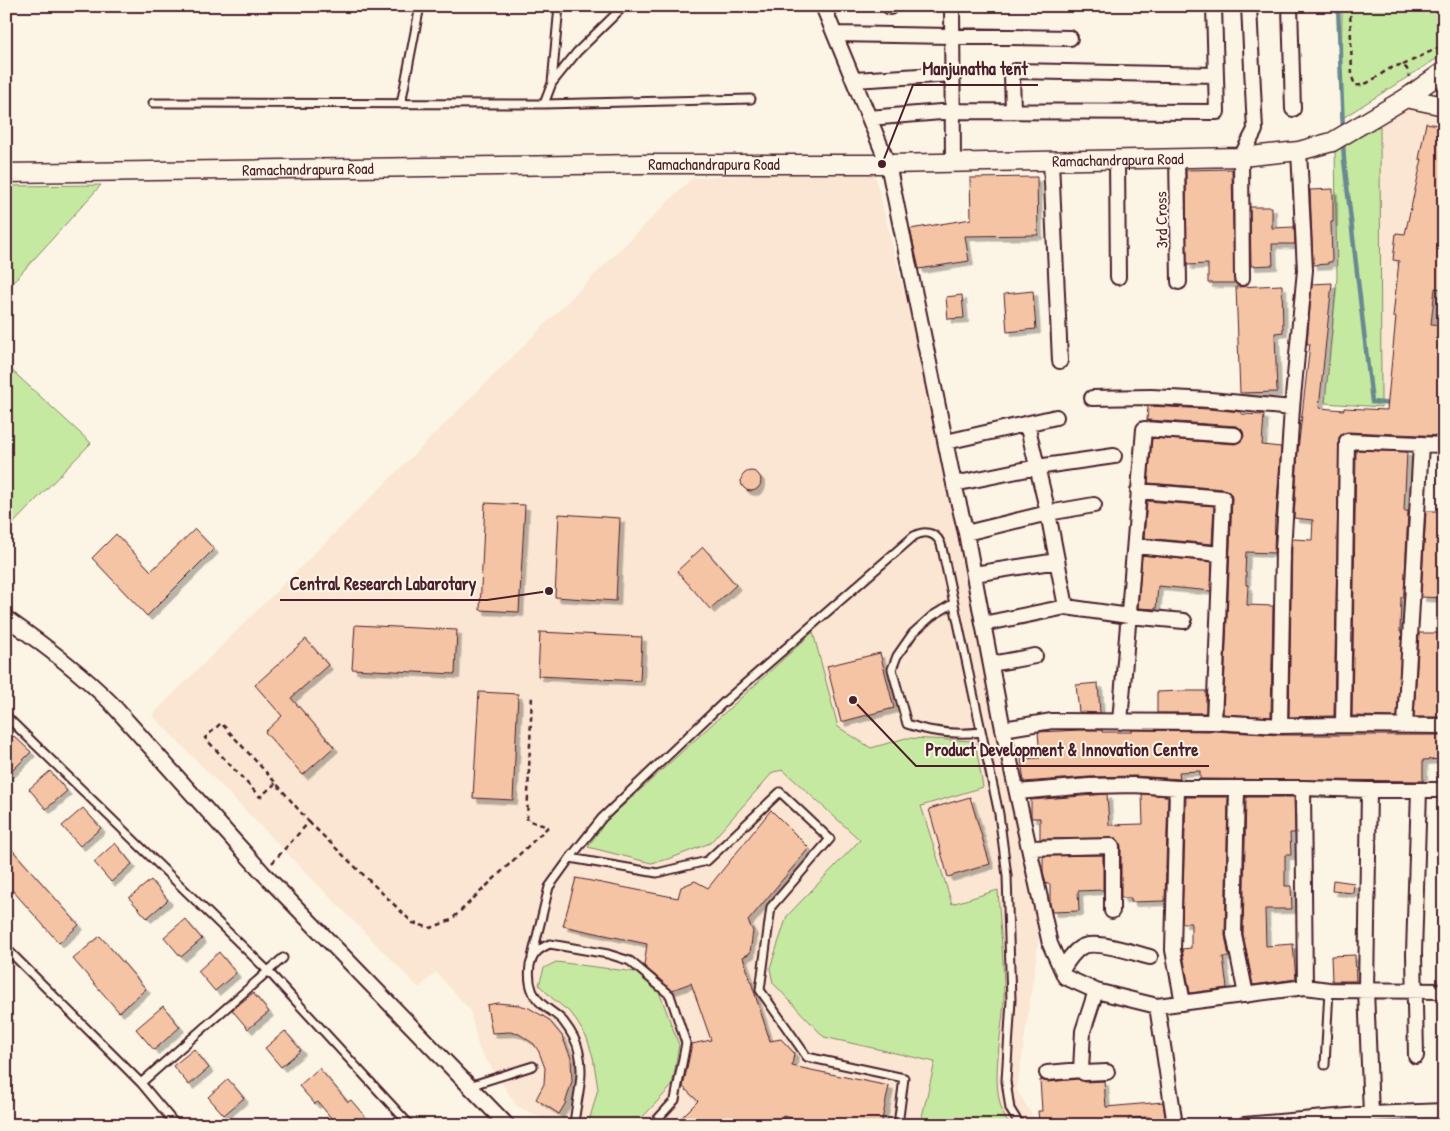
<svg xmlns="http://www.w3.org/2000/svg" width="1450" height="1131" font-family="'Patrick Hand',sans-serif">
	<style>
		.built { fill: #fae6d2 }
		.green { fill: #c6e9a2; stroke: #888466 }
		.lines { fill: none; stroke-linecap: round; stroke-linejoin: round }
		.stream { stroke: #698990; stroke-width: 4.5 }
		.building { fill: #f5c4a5; stroke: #4a1f2b; filter: url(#shadow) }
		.service-casing { stroke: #4a1f2b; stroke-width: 11 }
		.minor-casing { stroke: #4a1f2b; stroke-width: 18 }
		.tertiary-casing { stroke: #4a1f2b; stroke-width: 21 }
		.path { stroke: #4a1f2b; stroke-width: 2.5; stroke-dasharray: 5 4; stroke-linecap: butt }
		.service { stroke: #fcf5e5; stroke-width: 7 }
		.minor { stroke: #fcf5e5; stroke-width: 14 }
		.tertiary { stroke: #fcf5e5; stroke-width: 18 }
		.labels { text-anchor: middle; stroke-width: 4; stroke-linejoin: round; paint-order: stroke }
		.street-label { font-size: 16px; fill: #4a1f2b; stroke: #fcf5e5 }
		.leader { fill: none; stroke: #4a1f2b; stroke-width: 2 }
		.callout-dot { fill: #4a1f2b; stroke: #fcf5e5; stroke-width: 2 }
		.callout-label { font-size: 18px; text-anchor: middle; font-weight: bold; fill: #4a1f2b; stroke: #fcf5e5; stroke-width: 4; stroke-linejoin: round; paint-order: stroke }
	</style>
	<defs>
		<filter id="shadow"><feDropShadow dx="4.5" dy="4.5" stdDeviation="0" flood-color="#0004"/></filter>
	</defs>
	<rect width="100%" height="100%" fill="#fcf5e5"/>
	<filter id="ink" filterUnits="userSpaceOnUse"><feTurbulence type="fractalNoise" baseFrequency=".02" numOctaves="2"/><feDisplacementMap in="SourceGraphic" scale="10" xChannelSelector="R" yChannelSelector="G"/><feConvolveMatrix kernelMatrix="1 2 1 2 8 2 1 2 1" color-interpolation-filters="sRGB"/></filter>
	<g filter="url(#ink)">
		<!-- built -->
		<path class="built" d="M1410 105 1444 114V411L1381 407 1380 126Z
			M873 168 948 467 1040 932 1017 1090 1038 1125H550V1122L517 1106 479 1049 470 1010 436 972 419 988 152 715 692 178Z"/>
		<!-- green -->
		<path class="green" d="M1342 6H1444V54L1341 119Z
			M1380 126 1381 407 1325 403 1337 278 1335 149Z
			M101 185 6 290V186Z
			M6 365 91 443 6 531Z
			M813 632 838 727 871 748 906 738 975 741 983 787 921 806 952 904 998 890C1000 926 1004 962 1004 997 1003 1037 986 1089 1009 1125H920L935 1062 824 1037 773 983 770 968 787 916 860 840 783 770 773 772 710 843 669 859 651 863 588 847 605 822Z
			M556 962 635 972 660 994 679 1045 672 1086 635 1125H588L598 1089 593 1057 587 1038 572 1014 552 998 539 985 544 968Z"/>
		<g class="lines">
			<!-- stream -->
			<path class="stream" d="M1338 6 1343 130
				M1343 140 1344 160 1372 402 1393 404"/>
		</g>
		<!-- building -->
		<path class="building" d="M1426 123 1444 126V289L1435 288 1431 324 1444 325V436L1347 432 1342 434 1339 437 1334 716 1289 717 1292 539 1312 540 1313 520 1294 518 1298 450 1310 344H1307L1312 284 1332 283 1319 408 1344 410V408L1387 410 1396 317H1393L1399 261 1393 260 1396 233 1405 234 1422 159H1419Z
			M1232 169 1234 283H1208V264L1187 265 1186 170Z
			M1037 177 1038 235 965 236 969 261 919 269 910 229 971 219 970 178Z
			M1333 189V222H1331L1332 262H1328V264L1313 265 1310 190Z
			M1250 207H1272V228L1294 227 1295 244H1272L1273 265 1251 266Z
			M1282 285 1283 332 1275 333 1277 392 1240 393 1236 287Z
			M1033 291 1036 329 1007 332 1004 294Z
			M962 295 964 318 948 319 946 297Z
			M1148 406 1209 409 1241 412V414L1264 415 1262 445 1281 447 1276 517H1275L1274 553 1246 552 1245 573H1246V585H1248L1247 605 1273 606 1271 717 1223 714 1232 498 1231 494 1224 489 1148 483 1152 438 1235 444 1242 440 1244 436 1243 432 1240 428 1236 426 1147 420Z
			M1356 450 1407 452 1404 511H1408L1404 597H1401L1400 632H1402L1397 717 1352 716Z
			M741 481a10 10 0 1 1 20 0a10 10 0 1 1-20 0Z
			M1147 501 1214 506 1212 544 1144 538Z
			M485 503 525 505 519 612 480 610Z
			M1426 511H1442V532H1444V598L1421 597Z
			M559 514 620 518 616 601 555 597Z
			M195 529 214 549 147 616 92 558 116 534 151 571Z
			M703 547 736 585 710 609 677 571Z
			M1142 555 1212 562 1211 591 1158 586 1156 609 1138 608Z
			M355 625 457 630 455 674 352 669Z
			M540 632 642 637 640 681 538 676Z
			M1419 633H1444V717H1414Z
			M306 639 328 665 291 698 334 747 303 775 265 732 282 716 255 685Z
			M880 653 894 708 841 722 827 666Z
			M1098 683 1100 713 1079 712 1076 685Z
			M1181 691H1206V713H1157V692Z
			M479 692 518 694 513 800 473 798Z
			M1080 730H1102V732H1132V730H1136L1214 731 1280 735H1443L1444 759 1423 760V781L1200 779V771L1179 772 1180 779 1134 776 1089 777 1024 782 1021 759 1040 758 1038 732Z
			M14 736 31 752 6 777V743Z
			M50 771 67 791 46 809 29 789Z
			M1107 794 1109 825 1143 824 1142 794 1168 796 1165 901 1131 902V898H1121V846L1119 841 1116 838 1040 839V818H1031V800Z
			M970 797 990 864 948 877 929 809Z
			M1186 797H1228L1225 935 1229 957H1223L1227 988 1190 993 1182 949 1191 948V923H1182Z
			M1246 797H1294L1295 833H1290L1291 855H1285V886H1291L1292 909H1265L1266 946 1293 944 1296 979 1253 985 1243 934Z
			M83 808 101 828 80 846 62 826Z
			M771 810 809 848 748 921 753 931 750 953 743 957 770 1041 781 1039 794 1053 792 1066 889 1086 881 1125H826L783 1116 779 1125H674L698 1101 683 1087 692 1044 711 1040 691 983 672 990 644 966 647 944 563 926 576 878 678 898 681 887 695 881 708 888Z
			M6 843 79 925 59 943 6 883Z
			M115 843 132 864 111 882 94 862Z
			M1103 855V890L1078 891 1079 911 1052 912 1050 903V884H1046L1043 871V856Z
			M151 880 168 900 147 918 129 898Z
			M1333 880 1354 883 1353 893 1332 891Z
			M185 919 202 939 181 957 164 937Z
			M100 936 146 989 119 1012 73 959Z
			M219 952 236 973 215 991 198 971Z
			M1355 955 1356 981H1332L1331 956Z
			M253 993 269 1012 248 1029 232 1010Z
			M497 1003 519 1005 529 1008 548 1019 562 1036 571 1058 572 1081 565 1104 559 1114 536 1099 544 1084 545 1068 539 1052 534 1044 519 1034 510 1032 492 1033 487 1005Z
			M163 1006 180 1027 154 1050 136 1029Z
			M285 1031 301 1050 281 1067 265 1048Z
			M194 1049 209 1068 189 1085 173 1066Z
			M319 1068 348 1102 351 1100 367 1119 360 1125H337L318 1102 315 1104 299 1086Z
			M228 1079 244 1098 224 1115 208 1097Z
			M1078 1079 1084 1082 1104 1081 1106 1107 1163 1102 1166 1125H1149V1117L1128 1118 1129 1125H1042L1039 1121 1038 1111H1042L1040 1080 1048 1082Z"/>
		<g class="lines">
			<!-- service casing -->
			<g class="service-casing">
				<path id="service" d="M552 83 559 6
					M153 103 544 104 751 99
					M401 104 420 6
					M544 104 552 83 577 52 624 6
					M954 603 932 616 913 633 897 656 892 669 907 724C932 733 955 735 981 732
					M6 716 268 971 410 1125
					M570 858 602 818 723 703 914 536C927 529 939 534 942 548L999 814 1007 876 1011 1000 1006 1081 1010 1109 1020 1125
					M6 948 141 1083 176 1125
					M532 957 549 887 570 858 657 873 707 861 780 792 830 839 771 907 760 990 807 1057 904 1078 898 1125
					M1325 1065 1329 990
					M141 1083 283 958
					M469 1086 533 1066
					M574 1125C576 1100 585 1077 579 1052 577 1041 570 1030 563 1021 557 1014 548 1010 542 1004 530 994 528 980 530 965 533 954 539 948 550 944L608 954 630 961 670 995 686 1043 675 1100 652 1125"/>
			</g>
			<!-- minor casing -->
			<g class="minor-casing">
				<path id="minor" d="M823 6 888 164 954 484 966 533 1003 729 1050 944 1065 977 1096 991 1157 1006 1175 1125
					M952 6 953 162
					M1290 6 1293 109
					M890 7V6
					M835 34 1070 38
					M854 80 953 74
					M1013 111 1012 74 1015 71 1216 75
					M869 118 953 111 1217 112 1214 6
					M1177 157 1179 282
					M1117 160 1118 277
					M1051 161 1060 361
					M1242 278 1241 157 1255 130 1249 6
					M1092 398 1151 397 1210 400 1292 408
					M1027 424 1048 513 1066 607
					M946 442 1056 417
					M954 484 1037 467 1114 456
					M1138 491 1223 498 1214 722
					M966 533 1048 513 1094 505
					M1135 546 1221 554
					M974 574 1057 561
					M6 618C43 644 78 670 110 702L263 873 507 1125
					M983 624 1066 607 1129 616 1184 621
					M991 664 1035 656
					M1120 722 1144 429 1235 435
					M1343 725 1347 441 1444 445
					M1405 725 1421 444
					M1280 726 1283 550 1292 408 1305 270 1299 151
					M1003 729 1052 721 1214 722 1280 726 1343 725 1444 726
					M1177 788 1173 950 1183 1003
					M1303 788 1305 987
					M1237 789 1234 935 1246 995
					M1369 790 1366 990 1371 1114
					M1017 792 1089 786 1134 785 1177 788H1303L1369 790H1444
					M1029 848 1112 846V911
					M1062 970C1067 962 1072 953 1080 948 1093 938 1133 953 1150 957
					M1096 991 1083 1031 1081 1070 1084 1073 1107 1072
					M1157 1006 1305 987 1329 990 1444 991
					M1416 1056 1414 953 1419 790
					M1047 1073 1081 1070
					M1244 1125 1371 1114 1444 1111"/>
			</g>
			<!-- tertiary casing -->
			<g class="tertiary-casing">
				<g id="tertiary">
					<path d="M1406 98 1444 106"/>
					<path id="s1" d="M6 173 643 164H888L1241 157 1299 151 1332 142 1406 98 1444 71"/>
				</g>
			</g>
			<!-- path -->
			<path class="path" d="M1350 6 1352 77 1355 85C1371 88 1385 65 1403 65L1407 69 1409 77
				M1403 65 1444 45
				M309 822 413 923 431 928 451 920 548 827 527 820 532 694
				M272 863 309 822 276 783 275 782 221 723 205 738 260 797 276 783"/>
			<!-- service -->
			<use href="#service" class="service"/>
			<!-- minor -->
			<use href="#minor" class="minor"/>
			<!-- tertiary -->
			<use href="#tertiary" class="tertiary"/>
		</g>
	</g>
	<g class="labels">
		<!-- street labels -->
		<g class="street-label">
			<text dy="6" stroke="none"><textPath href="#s1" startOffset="1112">Ramachandrapura Road</textPath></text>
			<text dy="6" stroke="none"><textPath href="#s1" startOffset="708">Ramachandrapura Road</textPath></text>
			<text dy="6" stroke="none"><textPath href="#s1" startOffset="302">Ramachandrapura Road</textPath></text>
			<text transform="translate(1161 220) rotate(-91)" y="6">3rd Cross</text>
		</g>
	</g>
	<!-- callouts -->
	<path class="leader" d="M882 164L913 85H1038M549 591L487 600H280M853 700L916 766H1209"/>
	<g class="callout-dot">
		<circle cx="882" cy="164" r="5"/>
		<circle cx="549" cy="591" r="5"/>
		<circle cx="853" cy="700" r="5"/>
	</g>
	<g class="callout-label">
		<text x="975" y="75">Manjunatha tent</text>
		<text x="383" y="590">Central Research Labarotary</text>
		<text x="1062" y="756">Product Development &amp; Innovation Centre</text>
	</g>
	<!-- margin -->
	<rect width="1450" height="1131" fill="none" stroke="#fcf5e5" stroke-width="25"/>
	<rect x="12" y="12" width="1425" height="1106" fill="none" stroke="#4a1f2b" stroke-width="2" filter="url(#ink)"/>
</svg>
